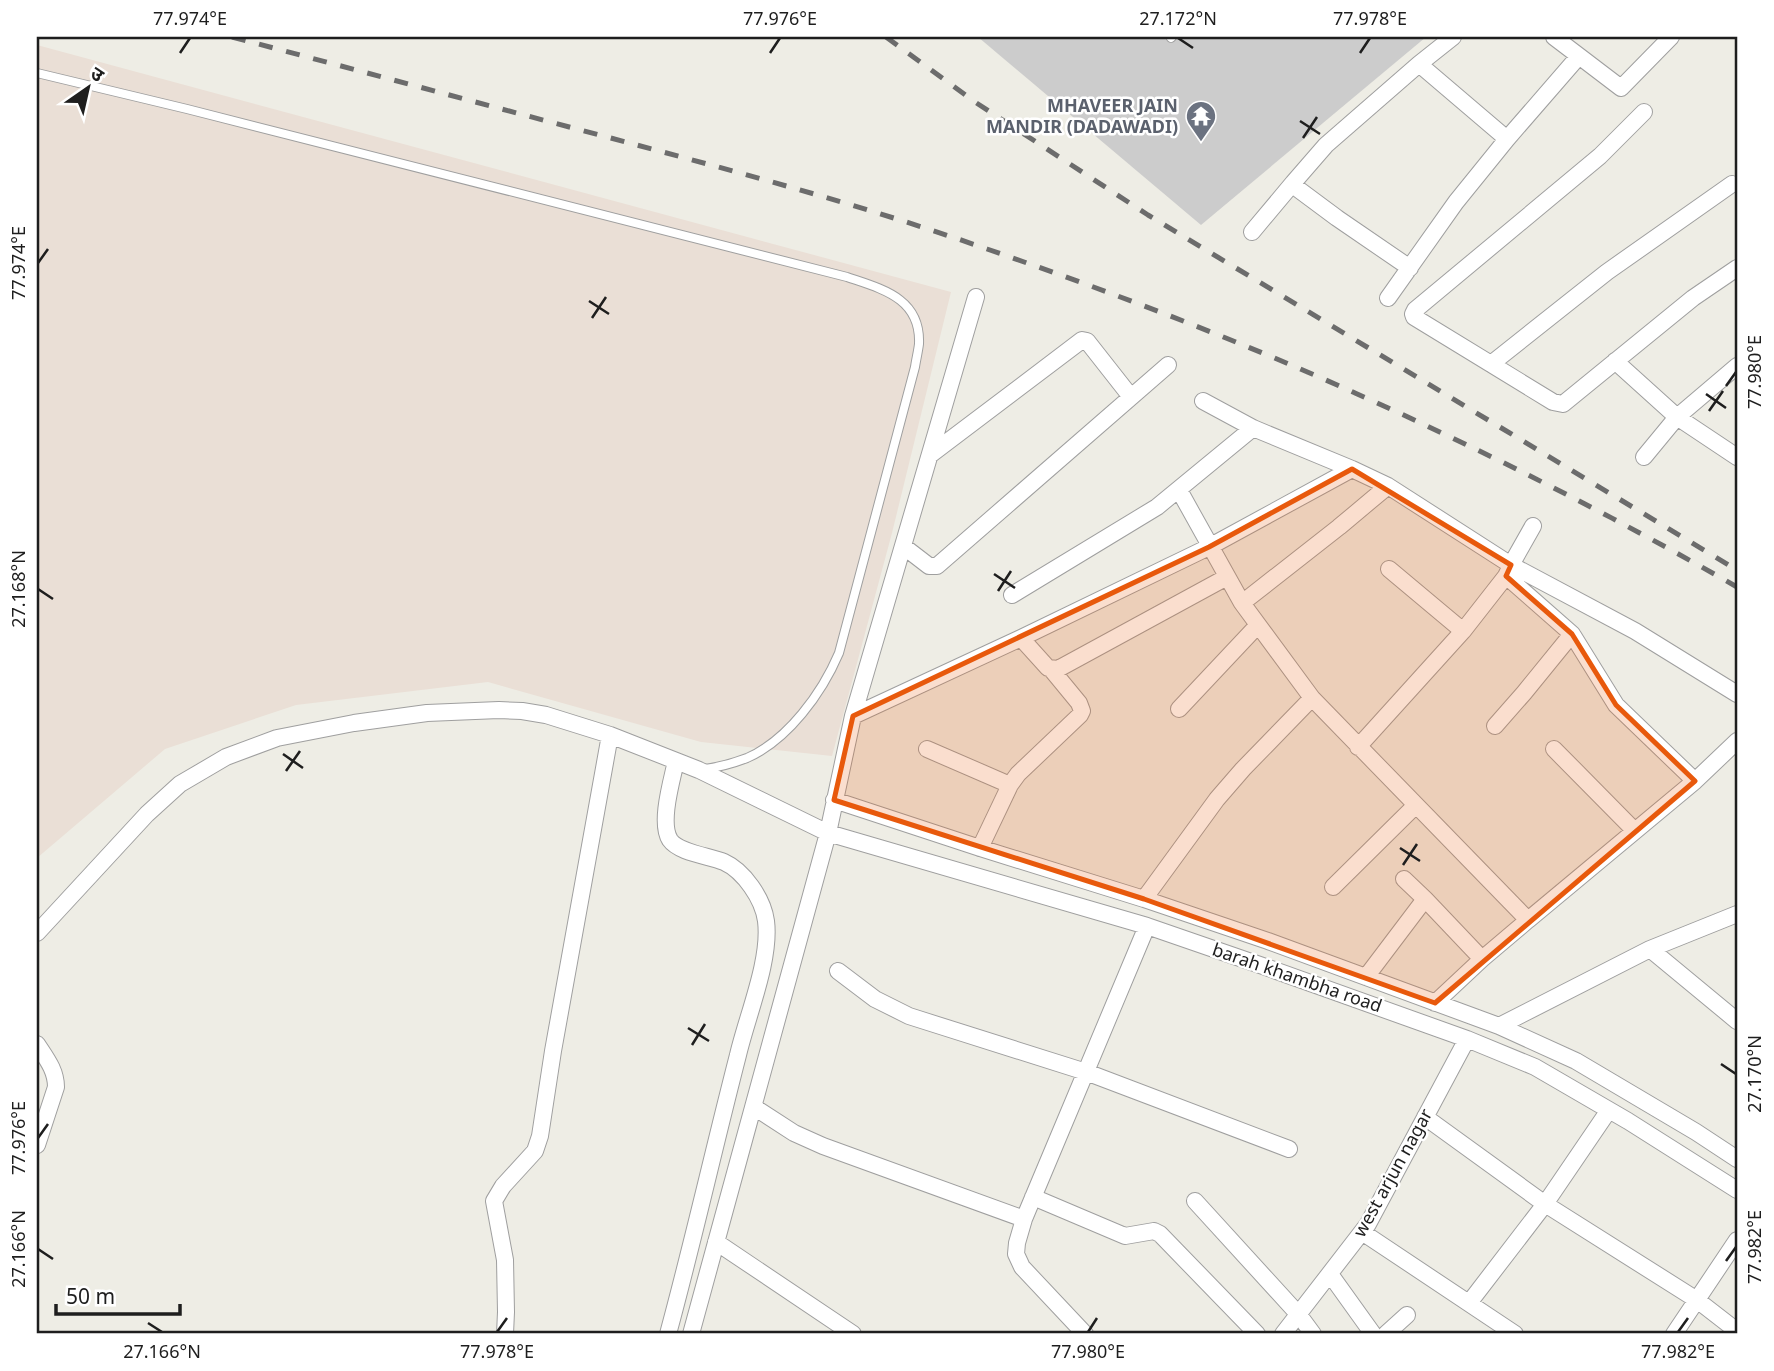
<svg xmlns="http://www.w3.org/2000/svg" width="1774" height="1371" font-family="'Noto Sans','Noto Sans Devanagari',sans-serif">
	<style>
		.religious { fill: #ccc }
		.military { fill: #eadfd6 }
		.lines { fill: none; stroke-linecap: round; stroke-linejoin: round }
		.lane-casing { stroke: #9f9f9f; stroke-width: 10 }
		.street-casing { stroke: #9f9f9f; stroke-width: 18 }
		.lane { stroke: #fff; stroke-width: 8 }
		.street { stroke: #fff; stroke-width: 16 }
		.rail { stroke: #6c6c6c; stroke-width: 5; stroke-dasharray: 14 14; stroke-linecap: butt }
		.marked { fill: #e8590c; fill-opacity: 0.2; stroke: #e8590c; stroke-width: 5; stroke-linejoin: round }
		.ticks { fill: none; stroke: #1e1e1e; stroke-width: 2.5 }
		.labels { text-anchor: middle; stroke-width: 5; stroke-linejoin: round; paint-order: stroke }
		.worship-label { font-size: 18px; font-weight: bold; fill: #5b616d; stroke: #fff; text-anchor: end }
		.street-label { font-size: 18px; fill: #1e1e1e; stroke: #fff }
		.neatline { fill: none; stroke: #1e1e1e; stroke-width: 2.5 }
		.ticks-label { font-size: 18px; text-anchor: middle; fill: #1e1e1e }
	</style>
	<rect width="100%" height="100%" fill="#eeede5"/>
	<!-- religious -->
	<path class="religious" d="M978 37H1426L1201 225Z"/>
	<!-- military -->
	<path class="military" d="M37 45 951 292 892 533 832 756 701 742 488 682 296 705 165 749 37 858Z"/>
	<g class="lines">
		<!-- lane casing -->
		<g class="lane-casing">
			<path id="lane" d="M1171 38 1172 37
				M37 73 187 109 847 277C882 289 921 298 919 344 918 352 916 360 915 367L839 653C822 693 788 740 747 758 734 763 719 767 705 769"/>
		</g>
		<!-- street casing -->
		<g class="street-casing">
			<path id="street" d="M1453 37 1419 64 1507 139
				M1554 37 1579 56
				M1644 112 1600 156 1415 310 1413 314 1414 317 1553 402 1563 404 1693 298 1737 268
				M1252 232 1293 183
				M1410 268 1337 218 1298 189 1293 183 1326 145 1419 64
				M1388 298 1456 202 1507 139 1579 56 1621 88 1671 37
				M1615 361 1677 417 1737 457
				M1491 364 1607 272 1732 184
				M1203 401 1253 428
				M930 455 1082 340 1087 341 1131 397
				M1644 457 1677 417 1737 366
				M1352 469 1388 486 1511 565 1506 576 1463 631 1358 747
				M1388 486 1339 527 1242 603 1312 698 1528 920 1482 959 1435 1003
				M1179 490 1242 603
				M1533 526 1511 565 1635 631 1737 694
				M903 546 929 566H937L1168 365
				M1389 569 1463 631
				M1506 576 1572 634 1616 705 1695 781
				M1021 638 1048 668 1058 669 1227 577
				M1179 709 1258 625
				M853 716 1021 638 1209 547 1352 469 1253 428 1157 507 1012 595
				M1495 726 1524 693 1572 634
				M927 749 1010 785
				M1554 749 1635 831
				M834 800 980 848 1144 899 1268 941 1499 1026 1576 1061 1696 1132 1737 1159
				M980 848 1010 785 1018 774 1080 715 1082 711 1079 703 1051 669
				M1404 879 1425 899 1482 959
				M1333 887 1416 805
				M1144 899 1217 799 1243 769 1312 698
				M1528 920 1695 781 1737 741
				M37 933 147 814 180 784 226 757 277 738 354 723 427 713 499 710 522 711 546 715 610 735 699 770 828 833 1147 926 1260 965 1467 1039 1535 1067 1628 1121 1737 1190
				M1650 949 1737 1021
				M838 971 875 999 909 1016 1086 1072 1289 1149
				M1366 977 1425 899
				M1499 1026 1650 949 1737 914
				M37 1044C46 1058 56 1070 56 1087L37 1145
				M754 1107 794 1133 823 1146 1024 1219
				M1425 1117 1545 1204 1697 1300 1737 1331
				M1033 1197 1125 1236 1154 1231 1160 1234 1257 1334
				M1195 1201 1299 1315 1313 1334
				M1362 1232 1515 1334
				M716 1242 853 1334
				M1330 1274 1373 1334
				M1469 1303 1545 1204 1609 1110
				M505 1334 506 1312 505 1260 494 1201 503 1186 535 1151 540 1136 553 1051 610 735
				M668 1334C693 1242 714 1148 738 1055 747 1016 771 960 766 921 763 899 744 871 724 862 710 856 679 853 670 840 659 823 672 780 676 761
				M691 1334 828 833 853 716 976 297
				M1085 1334 1022 1267 1016 1254 1017 1243 1024 1219 1147 926
				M1283 1334 1368 1224 1467 1039
				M1386 1334 1407 1315
				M1674 1334 1737 1240"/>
		</g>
		<!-- lane -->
		<use href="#lane" class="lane"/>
		<!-- street -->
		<use href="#street" class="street"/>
		<!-- rail -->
		<path class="rail" d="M232 37C357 70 482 104 607 137 734 171 862 205 987 249 1111 292 1235 339 1355 393 1485 451 1613 516 1737 587
			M886 37 975 102 1148 215 1737 570"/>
	</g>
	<!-- marked area -->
	<path class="marked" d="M1352 469 1511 565 1506 576 1572 634 1616 705 1695 781 1435 1003 1144 899 834 800 853 716 1209 547Z"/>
	<!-- ticks -->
	<path class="ticks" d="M1178 38 1193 48M180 53 190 38M770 53 780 38M1360 53 1370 38M1300 121 1320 134M1303 138 1317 117M38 263 48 249M589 301 609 314M592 318 606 297M1726 386 1736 372M1706 394 1726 408M1709 411 1723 391M994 574 1015 588M38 589 53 599M998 591 1011 571M283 754 303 768M286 771 300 751M1400 848 1420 861M1403 865 1417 844M688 1028 709 1041M692 1045 705 1024M1721 1064 1736 1074M38 1138 48 1124M38 1249 53 1259M1726 1261 1736 1247M148 1323 162 1332M497 1332 507 1318M1088 1332 1097 1318M1678 1332 1688 1318"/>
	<!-- icons -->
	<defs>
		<g id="temple-pin" transform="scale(1.575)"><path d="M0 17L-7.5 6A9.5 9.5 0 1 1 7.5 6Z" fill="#6b7280" stroke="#fff"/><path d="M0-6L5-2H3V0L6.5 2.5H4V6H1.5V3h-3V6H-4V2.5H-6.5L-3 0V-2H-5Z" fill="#fff"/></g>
	</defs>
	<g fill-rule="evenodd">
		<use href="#temple-pin" x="1201" y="116"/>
	</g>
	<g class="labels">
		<!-- worship labels -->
		<g class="worship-label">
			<text x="1178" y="112">MHAVEER JAIN<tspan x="1178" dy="21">MANDIR (DADAWADI)</tspan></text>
		</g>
		<!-- street labels -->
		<g class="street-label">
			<text transform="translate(1297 978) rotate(19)" y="6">barah khambha road</text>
			<text transform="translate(1393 1173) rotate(-61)" y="6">west arjun nagar</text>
		</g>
	</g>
	<!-- border -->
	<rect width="1774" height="1371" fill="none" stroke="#ffffff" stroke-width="77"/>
	<!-- north arrow -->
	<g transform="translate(88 88) rotate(34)" stroke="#ffffff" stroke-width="5" paint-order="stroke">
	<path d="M0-5L12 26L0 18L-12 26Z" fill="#1e1e1e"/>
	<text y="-10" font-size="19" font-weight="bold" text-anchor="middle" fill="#1e1e1e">उ</text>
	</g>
	<!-- scale -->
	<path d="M56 1304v10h124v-10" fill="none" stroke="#1e1e1e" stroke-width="3.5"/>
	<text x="66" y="1304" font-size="21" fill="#1e1e1e" stroke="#ffffff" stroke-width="5" paint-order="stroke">50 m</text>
	<rect x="38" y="38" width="1698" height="1294" class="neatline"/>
	<g class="ticks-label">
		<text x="190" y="25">77.974°E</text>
		<text x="780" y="25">77.976°E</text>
		<text x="1178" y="25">27.172°N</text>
		<text x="1370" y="25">77.978°E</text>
		<text transform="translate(19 263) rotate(-90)" y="6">77.974°E</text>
		<text transform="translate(1755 372) rotate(-90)" y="6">77.980°E</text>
		<text transform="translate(19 589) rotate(-90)" y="6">27.168°N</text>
		<text transform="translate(1755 1074) rotate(-90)" y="6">27.170°N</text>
		<text transform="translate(19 1138) rotate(-90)" y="6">77.976°E</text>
		<text transform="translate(1755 1247) rotate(-90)" y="6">77.982°E</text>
		<text transform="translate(19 1249) rotate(-90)" y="6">27.166°N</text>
		<text x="162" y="1358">27.166°N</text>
		<text x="497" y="1358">77.978°E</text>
		<text x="1088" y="1358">77.980°E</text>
		<text x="1678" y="1358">77.982°E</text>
	</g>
</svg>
